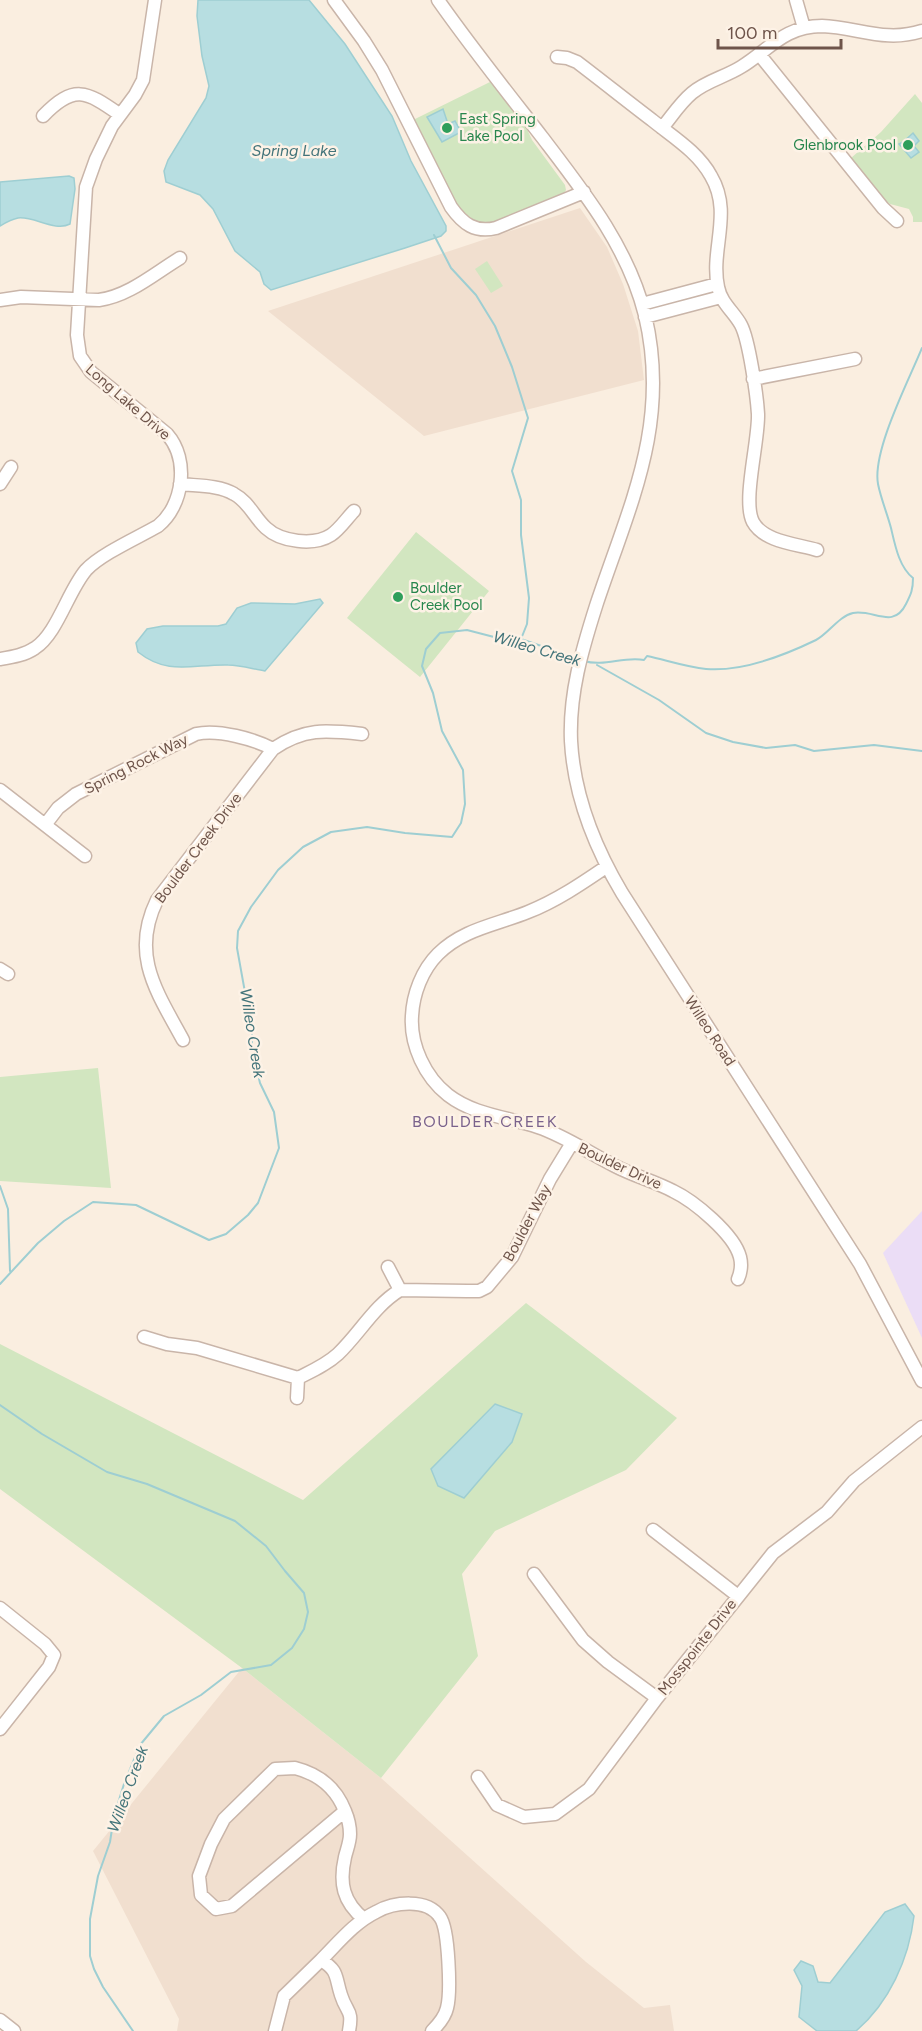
<svg xmlns="http://www.w3.org/2000/svg" width="922" height="2031" font-family="Figtree,sans-serif">
	<style>
		.residential { fill: #f1dfcf }
		.education { fill: #ebddf6 }
		.green { fill: #d2e6c0 }
		.water { fill: #b7dee1; stroke: #9eced2; stroke-width: 1.5 }
		.lines { fill: none; stroke-linecap: round; stroke-linejoin: round }
		.stream { stroke: #9eced2; stroke-width: 2 }
		.minor-casing { stroke: #c9b5a9; stroke-width: 15 }
		.minor { stroke: #fff; stroke-width: 12 }
		.leisure-dot { fill: #2e9e5b; stroke: #fdf2e6; stroke-width: 2 }
		.labels { text-anchor: middle; stroke-width: 5; stroke-linejoin: round; paint-order: stroke }
		.leisure-label { font-size: 15px; fill: #27864d; stroke: #fdf2e6; text-anchor: start }
		.street-label { font-size: 15px; fill: #6e544a; stroke: #fdf2e6 }
		.water-label { font-size: 16px; font-style: italic; fill: #43747a; stroke: #fdf2e6 }
		.neighbourhood-label { font-size: 16px; letter-spacing: 1.5px; fill: #7a628c; stroke: #fdf2e6 }
	</style>
	<rect width="100%" height="100%" fill="#faeee0"/>
	<!-- residential -->
	<path class="residential" d="M580 208 607 247 623 284 638 331 644 380 424 436 268 311Z
		M242 1668 381 1778 586 1962 644 2008 670 2005 674 2031H177L179 2019 93 1851Z"/>
	<!-- education -->
	<path class="education" d="M922 1211V1338L883 1253Z"/>
	<!-- green -->
	<path class="green" d="M492 81 526 127 532 140 565 185 566 190 563 195 488 225 473 220 459 208 413 120Z
		M915 94 922 103V222H913V217L909 209 890 204 886 201 851 158 881 132Z
		M487 261 503 286 491 293 475 269Z
		M416 532 489 591 420 677 347 618Z
		M98 1068 111 1188 0 1181V1077Z
		M526 1303 677 1418 626 1470 495 1531 462 1574 478 1656 381 1778 242 1668 0 1489V1344L303 1500Z"/>
	<!-- water -->
	<path class="water" d="M198 0H309L345 44 392 116 411 161 446 226V231L441 236 405 248 271 290 264 284 260 272 235 251 213 209 200 195 166 182 164 171 168 160 206 98 209 86 202 56 197 16Z
		M443 109 448 124 455 121 461 132 442 142 427 117Z
		M913 133 919 141 914 146 919 152 911 158 899 144 903 142Z
		M69 176 74 178 75 189 70 224C55 232 34 216 18 218 12 219 5 223 0 226V182Z
		M320 599 323 603 265 671C253 669 240 665 228 665 193 664 168 676 138 652L136 643 147 629 163 626H218L226 624 237 608 251 603 295 604Z
		M495 1404 522 1414 512 1442 464 1498 438 1486 431 1469Z
		M905 1904 914 1916C909 1959 889 2003 856 2031H817L799 2017 802 1986 794 1970 801 1961 813 1966 818 1982 830 1983 885 1912Z"/>
	<g class="lines">
		<!-- stream -->
		<path class="stream" d="M434 235 451 268 476 295 495 326 512 367 528 418 512 471 521 500V535L529 598 527 624 521 639
			M584 661C604 667 624 656 644 660L647 656C666 660 686 667 706 669 741 672 785 655 816 640 828 634 839 616 853 613 874 609 893 630 906 604 911 594 913 590 913 578 899 567 895 545 891 528 887 513 881 499 878 484 872 451 909 380 922 348
			M597 665 659 700 706 733 733 742 766 748 795 745 814 751 874 745 922 751
			M0 1186 8 1209 10 1271
			M0 1284 38 1243 64 1221 93 1202 136 1205 209 1240 226 1234 248 1215 258 1203 279 1148 274 1112 260 1083 252 1049V1031L237 948 238 931 251 907 278 870 303 847 331 832 367 827 405 833 452 837 461 823 465 804 463 770 442 731 433 693 422 666 426 649 440 633 467 630 494 637 505 636 521 639 576 658
			M0 1405 42 1434 107 1472 147 1484 235 1521 266 1546 285 1571 304 1593 308 1612 304 1629 292 1648 271 1665 231 1672 201 1695 164 1716 140 1745 124 1784 114 1816 110 1842 98 1876 90 1919V1956L94 1969 103 1987 133 2031"/>
		<!-- minor casing -->
		<g class="minor-casing">
			<path id="minor" d="M334 0 364 41 382 70 451 207C463 224 475 233 496 228L584 192
				M438 0C471 47 507 92 542 137 584 192 628 247 645 315 671 424 629 506 596 606 582 650 569 694 571 741 574 796 594 846 622 893L860 1264 922 1381
				M796 0 804 28
				M759 54 883 208 897 221
				M557 57 567 58 577 62C602 81 627 101 652 120 673 137 698 152 711 176 733 213 710 249 718 287 721 303 734 312 741 325 749 340 757 396 758 414 759 441 742 501 753 522 764 542 797 544 817 550
				M43 116C74 84 86 91 119 114
				M662 128C672 116 680 103 692 93 706 81 725 77 741 67 769 50 784 26 822 26 857 27 885 43 922 31
				M0 300 21 297 99 300C129 296 155 273 180 258
				M642 304 717 284
				M645 317 721 297
				M753 379 855 359
				M0 484 11 467
				M180 484C197 486 219 485 234 494 249 502 254 517 266 528 281 542 314 546 331 535 340 529 347 518 354 511
				M0 659C12 657 25 655 35 648 57 634 68 591 86 570 101 554 137 538 158 526 183 506 190 460 167 434L91 372 80 356 77 335 86 187 96 159 112 126 135 95 143 80 155 0
				M0 790 85 856
				M45 825 58 808 76 794 196 734C218 729 254 739 273 749
				M606 867C581 884 556 901 528 912 496 925 463 929 438 954 422 970 413 994 412 1016 410 1045 425 1077 448 1095 474 1115 507 1117 538 1127 565 1136 589 1153 615 1166 634 1176 654 1181 673 1191 694 1201 734 1234 740 1257 742 1265 741 1272 738 1279
				M0 969 8 974
				M183 1040C157 992 130 955 157 900L273 749C304 728 325 730 362 734
				M388 1267 400 1290 467 1291H479L487 1287 512 1257 550 1179 572 1143
				M144 1337 167 1344 197 1348 298 1378C312 1371 326 1365 338 1354 360 1333 374 1306 400 1290
				M297 1398 298 1378
				M653 1530 738 1596
				M534 1574 583 1640 608 1662 657 1698
				M0 1608 45 1644 54 1655 49 1667 0 1729
				M295 1768C319 1774 336 1788 345 1811L232 1906 216 1909 201 1895 199 1876 211 1844 224 1819 275 1769Z
				M478 1777 497 1805 524 1817 555 1814 589 1789 657 1698 773 1553 827 1512 854 1481 922 1427
				M345 1811C348 1818 350 1826 350 1834 350 1842 347 1849 345 1857 339 1883 343 1902 364 1919
				M321 1960C338 1943 355 1922 376 1912 394 1902 427 1898 440 1917 449 1929 451 1993 447 2008 445 2017 438 2025 432 2031
				M0 2020 14 2031
				M275 2031 284 1996 321 1960C339 1971 335 1977 341 1995 347 2014 353 2009 349 2031"/>
		</g>
		<!-- minor -->
		<use href="#minor" class="minor"/>
	</g>
	<!-- markers -->
	<g class="leisure-dot">
		<circle cx="447" cy="128" r="6"/>
		<circle cx="908" cy="145" r="6"/>
		<circle cx="398" cy="597" r="6"/>
	</g>
	<g class="labels">
		<!-- leisure labels -->
		<g class="leisure-label">
			<text x="459" y="124">East Spring<tspan x="459" dy="17">Lake Pool</tspan></text>
			<text x="896" y="150" text-anchor="end">Glenbrook Pool</text>
			<text x="410" y="593">Boulder<tspan x="410" dy="17">Creek Pool</tspan></text>
		</g>
		<!-- street labels -->
		<g class="street-label">
			<text transform="translate(128 402) rotate(41)" y="5">Long Lake Drive</text>
			<text transform="translate(136 764) rotate(-27)" y="5">Spring Rock Way</text>
			<text transform="translate(198 848) rotate(-53)" y="5">Boulder Creek Drive</text>
			<text transform="translate(710 1031) rotate(57)" y="5">Willeo Road</text>
			<text transform="translate(620 1166) rotate(25)" y="5">Boulder Drive</text>
			<text transform="translate(527 1223) rotate(-62)" y="5">Boulder Way</text>
			<text transform="translate(697 1647) rotate(-52)" y="5">Mosspointe Drive</text>
		</g>
		<!-- water labels -->
		<g class="water-label">
			<text x="294" y="156">Spring Lake</text>
			<text transform="translate(537 648) rotate(16)" y="6">Willeo Creek</text>
			<text transform="translate(253 1033) rotate(81)" y="6">Willeo Creek</text>
			<text transform="translate(127 1789) rotate(-70)" y="6">Willeo Creek</text>
		</g>
		<!-- neighbourhood labels -->
		<g class="neighbourhood-label">
			<text x="485" y="1127">BOULDER CREEK</text>
		</g>
	</g>
	<!-- scale -->
	<path d="M718 39v9h123v-9" fill="none" stroke="#6e544a" stroke-width="3"/>
	<text x="727" y="39" font-size="18" fill="#6e544a" stroke="#fdf2e6" stroke-width="4.5" paint-order="stroke">100 m</text>
</svg>
